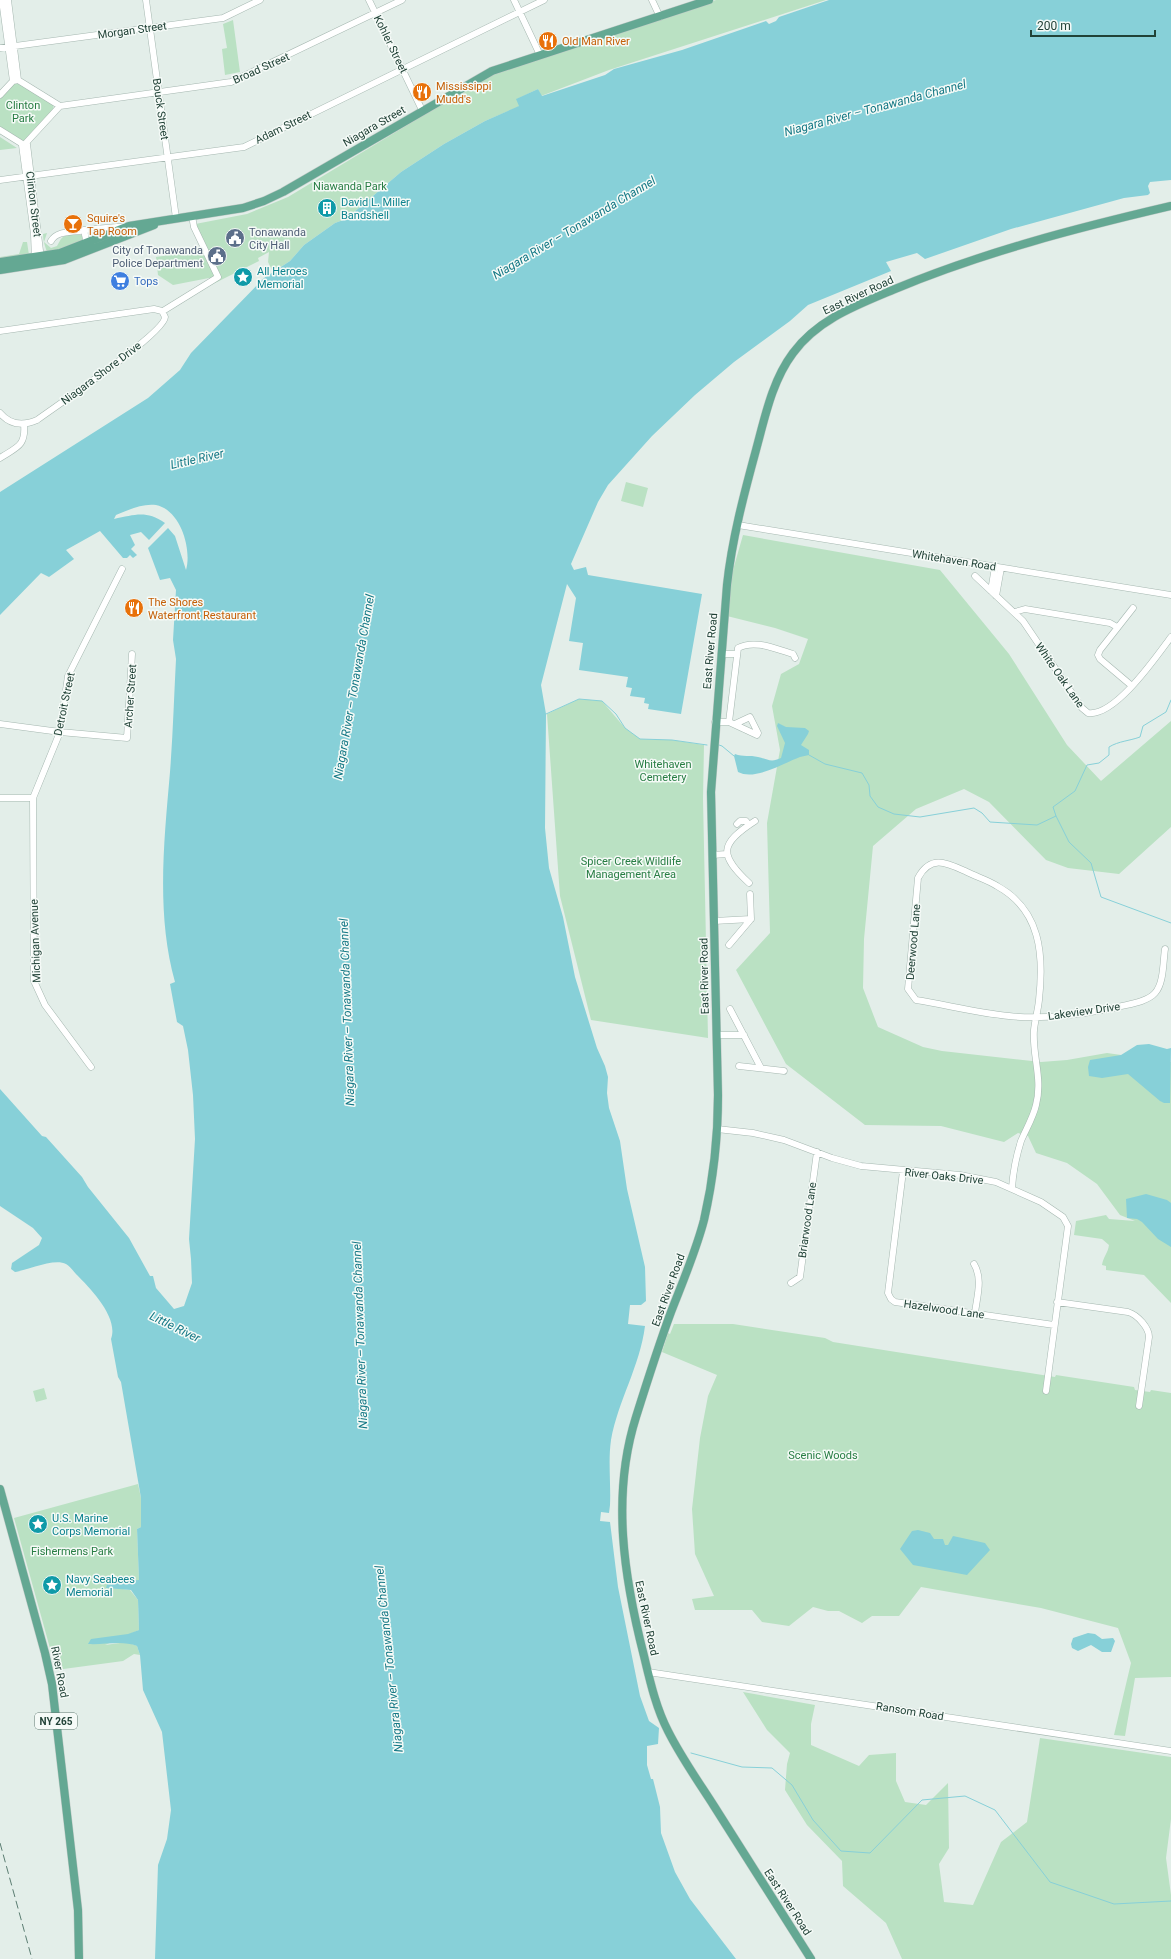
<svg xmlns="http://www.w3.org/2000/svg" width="1171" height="1959" font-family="Roboto,sans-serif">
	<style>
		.green { fill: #bae1c3 }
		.water { fill: #87d0d8 }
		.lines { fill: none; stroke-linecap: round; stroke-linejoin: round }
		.stream { stroke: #87d0d8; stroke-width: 1 }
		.minor-casing { stroke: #a5b7b0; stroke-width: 7 }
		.major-casing { stroke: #c1cac7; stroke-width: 9 }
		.minor { stroke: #fff; stroke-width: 6 }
		.major { stroke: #64a893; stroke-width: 8 }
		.rail { stroke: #5b7d72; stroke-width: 1; stroke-dasharray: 8 4; stroke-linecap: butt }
		.labels { text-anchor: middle; stroke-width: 3; stroke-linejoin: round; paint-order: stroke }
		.shield { fill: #f5faf7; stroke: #617971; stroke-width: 1 }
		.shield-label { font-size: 10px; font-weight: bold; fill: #214237 }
		.street-label { font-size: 11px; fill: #214237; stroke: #f5faf7 }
		.food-label { font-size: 11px; fill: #c56008; stroke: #f5faf7; text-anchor: start }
		.park-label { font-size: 11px; fill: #277d43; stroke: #f5faf7 }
		.culture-label { font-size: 11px; fill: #0d838f; stroke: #f5faf7; text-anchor: start }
		.service-label { font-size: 11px; fill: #4e5e75; stroke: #f5faf7; text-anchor: start }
		.shop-label { font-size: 11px; fill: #366cbe; stroke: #f5faf7; text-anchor: start }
		.water-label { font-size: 12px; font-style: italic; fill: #147885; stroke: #f5faf7 }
	</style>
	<rect width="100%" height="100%" fill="#e3eee9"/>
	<!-- green -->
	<path class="green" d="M716 0H826L609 70 541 96 538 89 517 99 520 106 485 121 444 144 401 172 346 219 335 223 304 245 290 261 273 272 268 262 269 252 258 258 259 261 211 285 209 278 173 285 158 275 156 257 204 250 190 225 247 214 288 197 487 77Z
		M233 20 240 72 225 75 222 49 227 48 223 24Z
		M18 83 53 104 54 111 26 140 21 141 0 128V99L14 84Z
		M0 137 17 148 0 150Z
		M47 233 44 242 51 248 57 246C59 243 60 239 63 237 68 234 79 234 83 236L84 241 63 249 47 252C45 246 43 241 43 234Z
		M23 242H27L29 255 0 259V257L19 254Z
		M626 482 648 488 643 507 621 501Z
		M743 535 940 570 1009 654 1067 745 1101 781 1171 721V827L1119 874 1068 868 1046 860 989 802 964 789 916 809 873 846 864 939 863 988 878 1027 923 1047 942 1051 1041 1062 1067 1060 1107 1053 1171 1062V1303L1144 1275 1106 1270V1266L1102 1265C1103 1257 1108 1253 1109 1245L1102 1239 1074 1235 1076 1221 1106 1215 1109 1219 1135 1221 1120 1215 1097 1184 1067 1163 1036 1153 1028 1136 1018 1133 1004 1142 941 1126 865 1125 786 1064 736 970 770 933 767 823 780 750 772 706 781 674 799 664 808 639 775 628 727 616 733 570Z
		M579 699 602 701 625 728 640 739 672 740 704 745 703 799 708 1038 591 1020 560 896 547 714Z
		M674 1324H733L825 1338 833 1342 1055 1377 1056 1375 1134 1387 1135 1390 1150 1392 1151 1390 1171 1393V1677L1135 1678 1125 1736 1114 1735 1131 1663 1118 1628 1041 1608 921 1587 899 1616H872L862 1623 839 1611H828L813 1607 789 1626 762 1622 752 1610H695L692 1599 714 1596 695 1554 692 1509 700 1438 708 1396 717 1375 662 1352 668 1333 670 1334Z
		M44 1388 47 1399 36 1402 33 1391Z
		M138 1484 141 1498V1527L137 1529 139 1580 108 1581 107 1587 130 1590 138 1600 139 1630 105 1645 127 1642 137 1646 140 1655 134 1654 123 1661 56 1670 14 1518Z
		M743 1692 815 1705 811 1724V1745L859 1766 869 1755 896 1753V1781L905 1802 926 1805 948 1783 949 1848 939 1864 944 1902 973 1905 1001 1842 1027 1822 1040 1738 1171 1757V1819L1166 1858 1171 1895V1959H902L886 1923 843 1886 842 1861 807 1825 785 1790 787 1764 790 1753 767 1730Z"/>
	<!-- water -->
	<path class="water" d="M829 0H1171V180L1150 182 1148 186 1150 193 1148 195 1124 198 1011 229 925 259 917 253 886 262 891 271 808 305 790 321 734 362 695 395 652 436 608 485 598 502 571 564 574 570 586 567 588 575 702 594 681 714 648 709 649 704 644 703 645 698 630 696 632 688 626 687 628 677 579 670 583 643 569 641 576 598 567 584 541 685 546 714 545 828 549 868 563 917 575 977 597 1048 605 1066 608 1077 607 1093 609 1108 620 1141 627 1189 645 1267 646 1301 641 1305H630L628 1324 645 1326C640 1366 618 1401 611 1440 608 1461 611 1484 610 1505L609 1513 601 1512 600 1521 610 1522 618 1587 640 1696 649 1721 659 1728 658 1744 647 1746V1765L651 1779H653L660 1807 661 1833 675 1872 690 1899 736 1959H155L158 1865 167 1839 171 1810 162 1732 143 1690 140 1655 137 1646C122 1640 105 1645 88 1644L91 1639 128 1634 139 1630 138 1600 131 1590 106 1588 108 1581 139 1580 137 1529 141 1527V1498L121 1382 118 1377 111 1339C119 1318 91 1289 77 1275 74 1272 70 1266 66 1264 54 1258 28 1270 15 1272L11 1269 12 1263 39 1245 42 1238 33 1228 0 1206V1089L42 1136 46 1137 82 1177 88 1187 129 1238 150 1276H153L156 1288 174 1309 184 1306 192 1283 191 1259 189 1239 195 1139 193 1095 188 1050 183 1026 177 1022 170 984 175 982C156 914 164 842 170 772 173 734 174 697 176 659L173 640 176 590 170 578 160 580 148 548 168 528 175 536 186 570C192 550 181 510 156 505 143 503 128 510 116 515L114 519C135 515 146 510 165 523L149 540 141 532 130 535 135 545 131 549 137 555 133 558 130 555 127 558H123L100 531 66 550 74 559 49 577 41 573 0 615V492L148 398 180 370 191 353 264 278 290 261 304 245 335 223 346 219 401 172 444 144 485 121 519 106 516 99 538 89 542 96 605 75 614 69 682 50 766 21 769 24 776 21 779 17Z
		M778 723 786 727 805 728 809 731 808 734 801 745 809 750V755C806 756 803 756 800 757 784 763 755 781 738 772L734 756 735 754C743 757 750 755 758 757 767 759 771 763 781 758L785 743 777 726Z
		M1149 1044 1167 1049 1171 1048 1170 1103H1164L1160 1101 1128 1074 1102 1078 1089 1076 1088 1067 1090 1060 1121 1055 1137 1045Z
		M1146 1194 1167 1200 1171 1203V1247L1158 1239 1142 1222 1137 1219 1127 1218 1126 1199Z
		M918 1530 930 1533 934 1539H943L945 1545H948L953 1536 985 1543 990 1550 967 1575 913 1565 900 1549 912 1531Z
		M1088 1633 1095 1634 1102 1639 1113 1638 1115 1641 1111 1652H1102L1091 1645 1078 1651 1072 1648 1071 1644 1073 1638Z"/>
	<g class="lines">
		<!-- stream -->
		<path class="stream" d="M546 714 579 699 602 701 616 714 625 728 640 739 672 740 707 745
			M719 745 722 746 734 756
			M809 755 825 764 862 773 869 785 870 796 878 807 894 814 920 817 974 808 982 813 990 822 1037 825 1056 816 1053 807 1075 791 1087 765 1099 763 1109 755V747C1119 741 1129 741 1140 737L1143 726 1166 712 1171 700
			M1056 816 1069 842 1091 863 1101 897 1171 923
			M691 1753 742 1767 772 1768 792 1785 813 1820 841 1851 870 1853 922 1800 965 1796 995 1810 1050 1882 1114 1904 1171 1901"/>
		<!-- minor casing -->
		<g class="minor-casing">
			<path id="minor" d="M2 0 13 81
				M8 0 18 80
				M146 0 176 218
				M369 0 422 110
				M514 0 540 55
				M652 0 660 17
				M0 48 223 18 260 0
				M0 95 13 81 18 80 60 106
				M60 106 231 82 402 0
				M0 130 24 145 60 106
				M27 144 41 259
				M22 145 34 234 35 260
				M0 180 244 147 544 0
				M84 230 128 226
				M51 241C57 230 73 233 84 230L87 244
				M163 311 218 277 194 227 192 216
				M0 331 154 309 162 311 165 317C165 333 56 406 37 420 23 426 10 425 0 413
				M0 458C17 447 26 446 24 424
				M738 525 1171 595
				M975 576 1023 621 1082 708 1088 713C1115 717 1156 657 1171 637
				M991 591 995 567
				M996 596 1001 568
				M1015 612 1025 609 1110 623 1117 627
				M721 654H737
				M1132 686 1100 659 1098 655 1100 650 1133 608
				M715 722H729L757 735 758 733 750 717 735 724
				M729 722 738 648C755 639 775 649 793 654L795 658
				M0 724 60 732 127 738 132 654
				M0 798H33
				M737 824 740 821H746L749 825
				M712 855 727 854
				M749 883C719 855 719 844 755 821
				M714 921 751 919
				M729 945 751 919 750 894
				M730 1009 761 1068
				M717 1035H744
				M739 1066 784 1071
				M91 1067 45 1005 34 981 33 798 60 732 68 676 122 569
				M717 1129 753 1133 784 1140 832 1158 861 1166 960 1175 996 1182 1041 1202 1063 1217 1068 1226 1046 1391
				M903 1171 888 1293 891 1299 895 1302 1054 1325
				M1012 1188C1013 1172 1016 1157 1021 1141 1026 1129 1033 1118 1036 1105 1043 1079 1032 1055 1034 1030 1035 1020 1038 1010 1039 1000 1044 955 1041 910 997 886 988 880 977 877 967 872 947 863 931 854 918 878L908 989 916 1000C947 1005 978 1013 1009 1016 1045 1020 1083 1014 1118 1007 1129 1004 1147 1002 1155 993 1164 983 1163 962 1165 949
				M974 1264C983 1279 977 1296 975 1313
				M791 1283 800 1277 817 1152
				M1057 1302 1128 1312C1138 1315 1149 1328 1149 1337L1139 1406
				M648 1672 1171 1751"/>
		</g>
		<!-- major casing -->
		<g class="major-casing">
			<path id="major" d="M0 262 60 253 129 226 243 208 264 201 283 192 492 71 709 0
				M0 270 64 260 154 225
				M0 1489 45 1653 52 1684 78 1910 79 1959
				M811 1959C779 1908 746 1857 714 1806 698 1781 681 1757 668 1731 656 1708 650 1681 644 1656 624 1578 611 1496 636 1417 647 1382 658 1347 671 1312 683 1281 696 1251 704 1220 713 1181 718 1135 718 1095L711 792 727 585C732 539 744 494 756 450 765 417 772 381 793 353 818 319 857 305 895 289 984 252 1077 228 1171 206"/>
		</g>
		<!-- minor -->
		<use href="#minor" class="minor"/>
		<!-- major -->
		<use href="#major" class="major"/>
		<!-- rail -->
		<path class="rail" d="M0 1843 32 1959"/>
	</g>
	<!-- icons -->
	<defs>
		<g id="restaurant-disc" transform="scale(1)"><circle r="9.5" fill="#e8710a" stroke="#f5faf7"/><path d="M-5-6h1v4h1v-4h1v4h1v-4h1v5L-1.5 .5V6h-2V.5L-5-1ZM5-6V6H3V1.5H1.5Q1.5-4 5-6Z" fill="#fff"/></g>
		<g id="building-disc" transform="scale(1)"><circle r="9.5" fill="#0f9aa8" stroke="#f5faf7"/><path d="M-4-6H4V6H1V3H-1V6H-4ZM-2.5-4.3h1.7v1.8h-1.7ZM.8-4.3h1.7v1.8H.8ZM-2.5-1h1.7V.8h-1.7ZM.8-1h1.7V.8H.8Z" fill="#fff"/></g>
		<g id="bar-disc" transform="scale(1)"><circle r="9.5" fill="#e8710a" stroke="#f5faf7"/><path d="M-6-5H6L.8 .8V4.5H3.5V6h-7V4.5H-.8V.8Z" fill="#fff"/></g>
		<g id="civic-disc" transform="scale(1)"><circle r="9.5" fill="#5c6f8a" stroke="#f5faf7"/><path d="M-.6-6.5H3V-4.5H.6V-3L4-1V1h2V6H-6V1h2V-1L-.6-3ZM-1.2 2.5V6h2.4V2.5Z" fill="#fff"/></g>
		<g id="sight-disc" transform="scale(1)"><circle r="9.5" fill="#0f9aa8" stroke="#f5faf7"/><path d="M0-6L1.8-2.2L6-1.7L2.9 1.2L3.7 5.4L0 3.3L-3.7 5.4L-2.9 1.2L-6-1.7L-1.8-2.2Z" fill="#fff"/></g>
		<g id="supermarket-disc" transform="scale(1)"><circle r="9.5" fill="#3f7fe0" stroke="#f5faf7"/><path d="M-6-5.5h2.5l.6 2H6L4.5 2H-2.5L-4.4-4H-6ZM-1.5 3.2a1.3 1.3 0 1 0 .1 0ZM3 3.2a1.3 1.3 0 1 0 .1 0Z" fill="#fff"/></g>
	</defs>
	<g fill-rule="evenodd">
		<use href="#restaurant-disc" x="548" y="41"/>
		<use href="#restaurant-disc" x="422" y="92"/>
		<use href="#building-disc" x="327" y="208"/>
		<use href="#bar-disc" x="73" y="224"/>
		<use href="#civic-disc" x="235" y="238"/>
		<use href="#civic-disc" x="217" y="256"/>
		<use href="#sight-disc" x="243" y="277"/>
		<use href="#supermarket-disc" x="120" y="281"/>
		<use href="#restaurant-disc" x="134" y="608"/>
		<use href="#sight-disc" x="38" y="1524"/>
		<use href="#sight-disc" x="52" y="1585"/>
	</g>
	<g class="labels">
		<!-- shield labels -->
		<rect class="shield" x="35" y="1713" width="42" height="16" rx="3"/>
		<g class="shield-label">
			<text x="56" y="1725">NY 265</text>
		</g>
		<!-- street labels -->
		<g class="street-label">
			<text transform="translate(132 30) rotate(-8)" y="4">Morgan Street</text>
			<text transform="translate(391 44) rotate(64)" y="4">Kohler Street</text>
			<text transform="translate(261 68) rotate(-24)" y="4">Broad Street</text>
			<text transform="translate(161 109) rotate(82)" y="4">Bouck Street</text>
			<text transform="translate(374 126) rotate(-30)" y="4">Niagara Street</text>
			<text transform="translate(283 127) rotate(-26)" y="4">Adam Street</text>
			<text transform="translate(34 204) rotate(83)" y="4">Clinton Street</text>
			<text transform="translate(858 295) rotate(-25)" y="4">East River Road</text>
			<text transform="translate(101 373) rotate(-37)" y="4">Niagara Shore Drive</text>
			<text transform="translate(954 560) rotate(9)" y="4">Whitehaven Road</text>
			<text transform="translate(710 651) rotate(-85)" y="4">East River Road</text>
			<text transform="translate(1060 675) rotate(55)" y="4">White Oak Lane</text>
			<text transform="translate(130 696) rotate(-86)" y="4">Archer Street</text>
			<text transform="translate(64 704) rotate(-78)" y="4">Detroit Street</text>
			<text transform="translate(35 941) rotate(-92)" y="4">Michigan Avenue</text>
			<text transform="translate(913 942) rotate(-85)" y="4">Deerwood Lane</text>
			<text transform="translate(704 976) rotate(-91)" y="4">East River Road</text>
			<text transform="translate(1084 1011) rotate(-8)" y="4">Lakeview Drive</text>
			<text transform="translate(944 1176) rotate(6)" y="4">River Oaks Drive</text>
			<text transform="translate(807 1220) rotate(-82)" y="4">Briarwood Lane</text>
			<text transform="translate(668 1290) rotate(-70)" y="4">East River Road</text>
			<text transform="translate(944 1309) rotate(8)" y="4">Hazelwood Lane</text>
			<text transform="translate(647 1618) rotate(78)" y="4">East River Road</text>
			<text transform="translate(60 1672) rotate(79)" y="4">River Road</text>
			<text transform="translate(910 1711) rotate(9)" y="4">Ransom Road</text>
			<text transform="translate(788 1902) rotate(57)" y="4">East River Road</text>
		</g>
		<!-- food labels -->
		<g class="food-label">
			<text x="562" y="45">Old Man River</text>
			<text x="436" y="90">Mississippi<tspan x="436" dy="13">Mudd's</tspan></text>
			<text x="87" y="222">Squire's<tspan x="87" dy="13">Tap Room</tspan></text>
			<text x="148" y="606">The Shores<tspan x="148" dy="13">Waterfront Restaurant</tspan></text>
		</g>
		<!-- park labels -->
		<g class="park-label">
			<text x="23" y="109">Clinton<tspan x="23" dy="13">Park</tspan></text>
			<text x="350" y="190">Niawanda Park</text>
			<text x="663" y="768">Whitehaven<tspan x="663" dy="13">Cemetery</tspan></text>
			<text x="631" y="865">Spicer Creek Wildlife<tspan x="631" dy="13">Management Area</tspan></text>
			<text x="823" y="1459">Scenic Woods</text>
			<text x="72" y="1555">Fishermens Park</text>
		</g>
		<!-- culture labels -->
		<g class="culture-label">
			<text x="341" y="206">David L. Miller<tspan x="341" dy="13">Bandshell</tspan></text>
			<text x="257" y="275">All Heroes<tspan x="257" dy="13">Memorial</tspan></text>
			<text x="52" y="1522">U.S. Marine<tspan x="52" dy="13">Corps Memorial</tspan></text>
			<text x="66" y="1583">Navy Seabees<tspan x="66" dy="13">Memorial</tspan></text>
		</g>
		<!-- service labels -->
		<g class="service-label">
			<text x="249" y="236">Tonawanda<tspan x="249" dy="13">City Hall</tspan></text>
			<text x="203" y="254" text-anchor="end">City of Tonawanda<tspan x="203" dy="13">Police Department</tspan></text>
		</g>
		<!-- shop labels -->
		<g class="shop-label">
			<text x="134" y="285">Tops</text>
		</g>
		<!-- water labels -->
		<g class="water-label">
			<text transform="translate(875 108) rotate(-15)" y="4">Niagara River – Tonawanda Channel</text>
			<text transform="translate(574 228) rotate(-31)" y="4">Niagara River – Tonawanda Channel</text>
			<text transform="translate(197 459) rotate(-13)" y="4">Little River</text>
			<text transform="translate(354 687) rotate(-80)" y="4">Niagara River – Tonawanda Channel</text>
			<text transform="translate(347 1012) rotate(-92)" y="4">Niagara River – Tonawanda Channel</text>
			<text transform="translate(175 1327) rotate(26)" y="4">Little River</text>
			<text transform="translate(360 1335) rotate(-92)" y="4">Niagara River – Tonawanda Channel</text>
			<text transform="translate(389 1659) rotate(-96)" y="4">Niagara River – Tonawanda Channel</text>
		</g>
	</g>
	<!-- scale -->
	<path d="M1031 30v6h124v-6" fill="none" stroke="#214237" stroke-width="2"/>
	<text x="1037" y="30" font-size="12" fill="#214237" stroke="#f5faf7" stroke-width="3" paint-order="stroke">200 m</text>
</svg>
